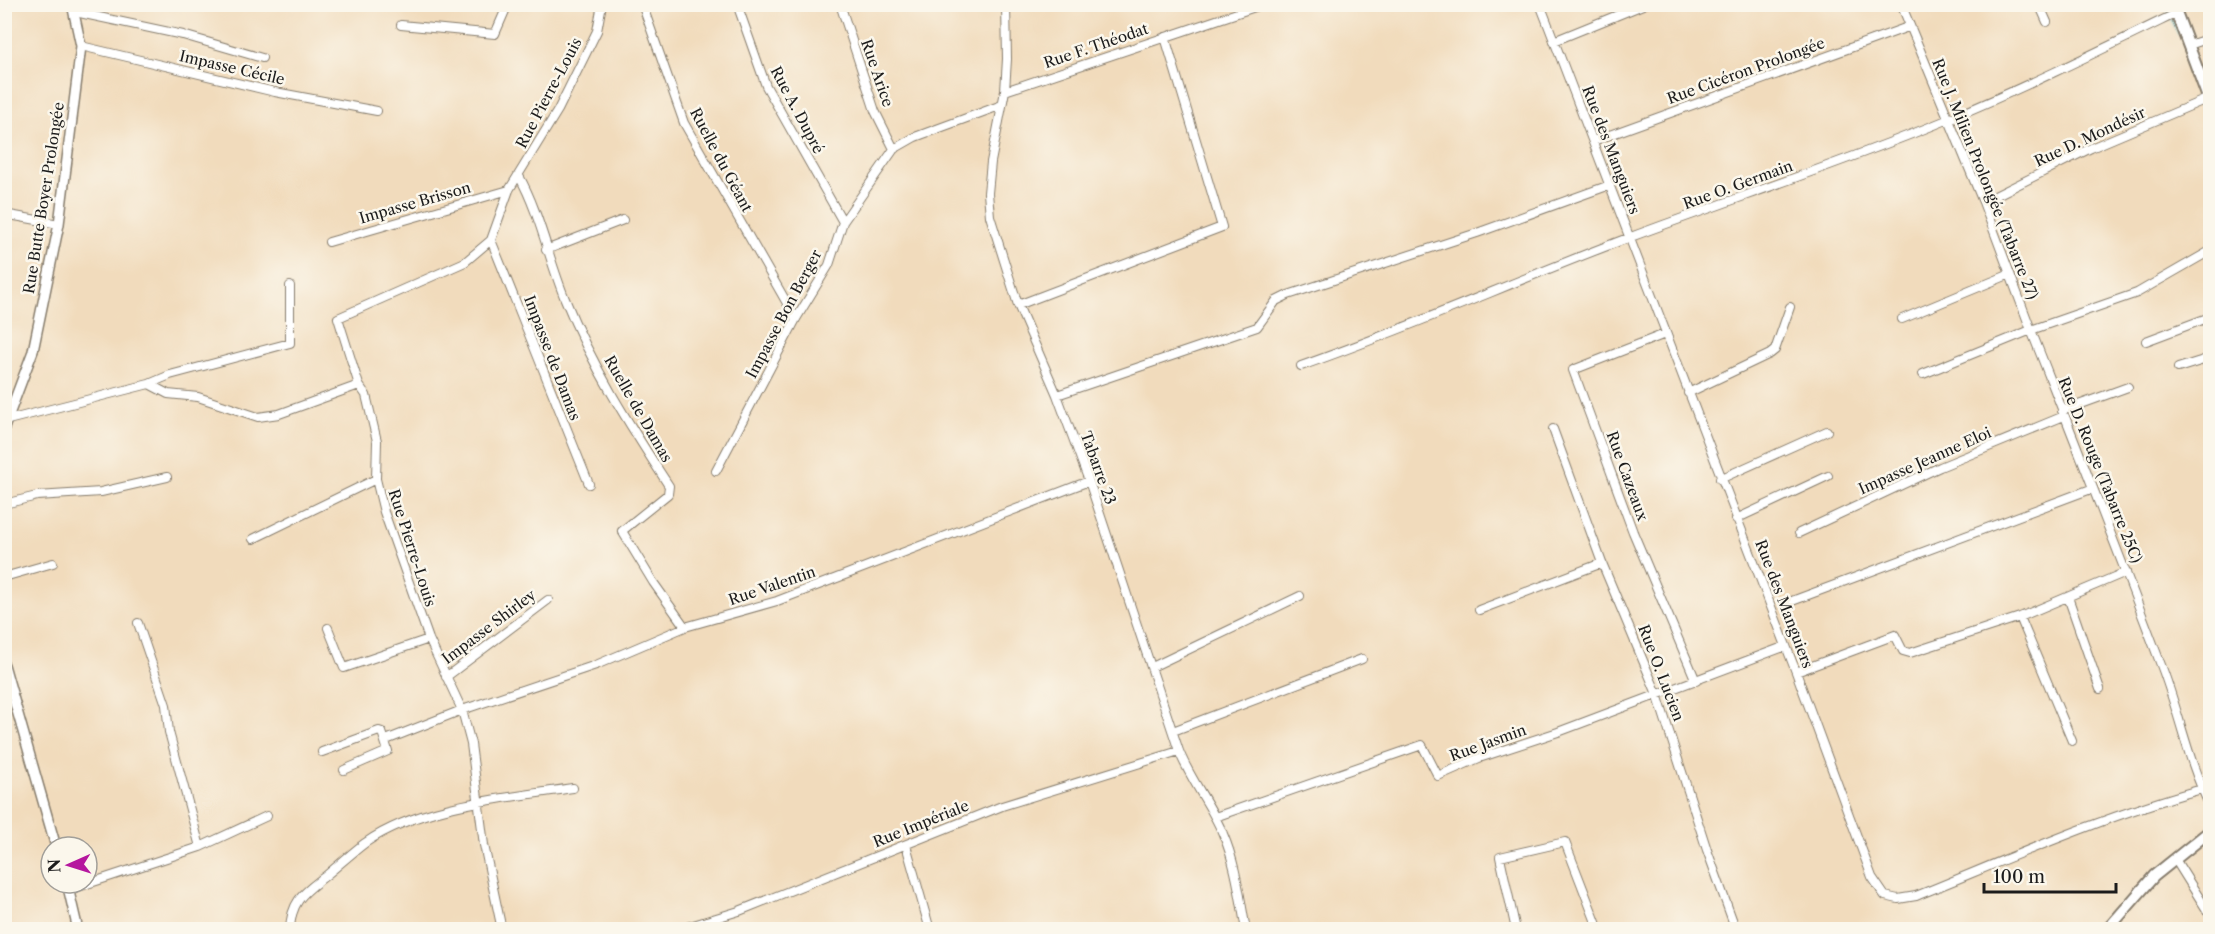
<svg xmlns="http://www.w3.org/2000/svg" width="2215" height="934" font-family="'Libre Caslon Text',serif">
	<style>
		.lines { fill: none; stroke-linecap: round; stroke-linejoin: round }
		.stream { stroke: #56c2ce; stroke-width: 3 }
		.minor-casing { stroke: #867c6c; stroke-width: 10 }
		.tertiary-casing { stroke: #867c6c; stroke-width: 12 }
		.secondary-casing { stroke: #867c6c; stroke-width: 14 }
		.minor { stroke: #fff; stroke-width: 8 }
		.tertiary { stroke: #fff; stroke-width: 9 }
		.secondary { stroke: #fff; stroke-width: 10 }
		.labels { text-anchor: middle; stroke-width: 5; stroke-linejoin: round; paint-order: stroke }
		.street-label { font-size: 15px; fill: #1c1c1c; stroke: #fbf7ec }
	</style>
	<rect width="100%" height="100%" fill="#fbf7ec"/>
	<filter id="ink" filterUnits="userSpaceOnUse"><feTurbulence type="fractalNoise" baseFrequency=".0167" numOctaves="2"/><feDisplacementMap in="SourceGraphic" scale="12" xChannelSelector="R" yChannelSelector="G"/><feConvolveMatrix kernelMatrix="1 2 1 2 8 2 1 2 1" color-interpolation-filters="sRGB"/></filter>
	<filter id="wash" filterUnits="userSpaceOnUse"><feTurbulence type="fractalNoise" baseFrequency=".008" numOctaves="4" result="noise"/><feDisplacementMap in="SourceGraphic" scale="24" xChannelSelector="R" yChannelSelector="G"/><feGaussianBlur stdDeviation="1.35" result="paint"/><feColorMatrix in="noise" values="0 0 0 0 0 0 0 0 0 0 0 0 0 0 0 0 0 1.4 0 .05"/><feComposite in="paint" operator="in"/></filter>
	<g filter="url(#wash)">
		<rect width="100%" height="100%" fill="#f1dbbc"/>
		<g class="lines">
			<!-- stream -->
			<path class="stream" d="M2167 4 2169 12
				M2172 18 2179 33"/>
		</g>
	</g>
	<g filter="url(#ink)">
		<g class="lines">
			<!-- minor casing -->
			<g class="minor-casing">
				<path id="minor" d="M642 4 684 123 796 319
					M737 4 766 86 843 222
					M840 4 875 111 894 149
					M1006 4 1007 59 1005 91 991 162 988 193 990 216 1018 305 1057 395 1089 481 1179 751C1191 781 1211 805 1223 834 1236 864 1240 898 1246 930
					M1540 4 1796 672 1872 877 1885 896 1898 899 1916 896C2010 858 2104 816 2202 789
					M1901 4 1983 202 2031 330 1923 374
					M2039 4 2047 22
					M75 12 183 35 262 58
					M401 25 495 34 508 4
					M1554 41 1645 4
					M2189 45 2210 38
					M81 46 275 92 377 111
					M1005 91 1264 4
					M1593 141 1908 27
					M519 176C539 211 549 260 565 299 592 366 630 426 669 486L668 494 622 531 653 582 685 627
					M1983 202 2091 148 2209 98
					M4 214 59 224
					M491 240 589 484
					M329 242 509 190
					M546 250 623 220
					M2210 251 2137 293 2031 330C2075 442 2119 553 2161 665 2179 711 2188 762 2210 806
					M1018 305 1222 227 1165 37
					M1902 319 2008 275
					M1665 334 1573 370 1633 532 1696 681
					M2146 341 2210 317
					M1301 366C1412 327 1519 279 1628 238 1735 198 1843 163 1949 119 2026 87 2101 50 2177 13
					M2178 368 2210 358
					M149 384 170 375 290 343V286
					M1688 393 1770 354 1775 350 1790 307
					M1057 395 1257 327 1276 301 1288 295 1477 233 1610 185
					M2062 411 2128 387
					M8 420 149 384 168 394 198 397 258 417 279 414 359 385
					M1553 429 1602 563 1657 694 1707 850 1736 930
					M716 471 796 319 829 265 843 222 894 149 915 137 1002 105
					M1720 479 1827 431
					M4 504 37 496 101 492 167 477
					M1736 519 1828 476
					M1799 533 1940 467 2064 416
					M253 539 376 479
					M4 577 53 563
					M2068 597 2100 689
					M1792 601 2091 489
					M1479 610 1602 563
					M2020 617 2072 741
					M138 623 166 705 169 732 200 847
					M328 628 344 668 429 639
					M1152 667 1300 596
					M1796 672 1895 635 1903 651 1910 653 2020 617 2126 572
					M446 677 548 600
					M1173 731 1362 659
					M386 740 462 710 596 665 685 627 777 601 1089 481
					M322 752 379 731 382 732 388 751 344 770
					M1215 817 1422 745 1438 776 1479 758 1558 732 1786 646
					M906 845 930 930
					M2175 859 2210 915
					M69 890 200 847 267 816
					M290 930C291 898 307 891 329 873 341 863 353 852 365 843 421 804 507 798 573 788
					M502 930 484 845 471 744 462 710 429 639 384 512 376 479 377 441 366 395 359 385 338 318 465 262 491 240 509 190 558 110 597 31 602 4
					M677 930 739 911 1002 806 1179 751
					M1516 930 1500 857 1565 842 1599 930"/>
			</g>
			<!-- tertiary casing -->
			<g class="tertiary-casing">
				<path id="tertiary" d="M4 428 33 351 59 224 81 46 72 4
					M4 665 56 847
					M67 883 78 930"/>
			</g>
			<!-- secondary casing -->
			<g class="secondary-casing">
				<path id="secondary" d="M2173 4 2210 103
					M2107 930 2154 876 2210 831"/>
			</g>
			<!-- minor -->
			<use href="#minor" class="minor"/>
			<!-- tertiary -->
			<use href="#tertiary" class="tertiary"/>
			<!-- secondary -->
			<use href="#secondary" class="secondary"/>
		</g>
	</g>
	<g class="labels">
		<!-- street labels -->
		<g class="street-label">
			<text transform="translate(1096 46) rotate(-19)" y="5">Rue F. Théodat</text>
			<text transform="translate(232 68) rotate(13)" y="5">Impasse Cécile</text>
			<text transform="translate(1746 71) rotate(-20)" y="5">Rue Cicéron Prolongée</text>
			<text transform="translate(877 73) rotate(71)" y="5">Rue Arice</text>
			<text transform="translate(549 93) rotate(-62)" y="5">Rue Pierre-Louis</text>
			<text transform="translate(797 110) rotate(62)" y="5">Rue A. Dupré</text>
			<text transform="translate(2090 137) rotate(-25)" y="5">Rue D. Mondésir</text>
			<text transform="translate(1611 150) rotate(69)" y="5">Rue des Manguiers</text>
			<text transform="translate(721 160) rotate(62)" y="5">Ruelle du Géant</text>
			<text transform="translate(1985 179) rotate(68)" y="5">Rue J. Milien Prolongée (Tabarre 27)</text>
			<text transform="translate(1738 185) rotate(-20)" y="5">Rue O. Germain</text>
			<text transform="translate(44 198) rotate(-81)" y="5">Rue Butte Boyer Prolongée</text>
			<text transform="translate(415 203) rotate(-16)" y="5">Impasse Brisson</text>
			<text transform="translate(784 314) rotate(-62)" y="5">Impasse Bon Berger</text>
			<text transform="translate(552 358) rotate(69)" y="5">Impasse de Damas</text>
			<text transform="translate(638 409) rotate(60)" y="5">Ruelle de Damas</text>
			<text transform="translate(1925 461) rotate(-24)" y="5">Impasse Jeanne Eloi</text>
			<text transform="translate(1098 468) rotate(70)" y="5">Tabarre 23</text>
			<text transform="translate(2100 470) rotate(68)" y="5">Rue D. Rouge (Tabarre 25C)</text>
			<text transform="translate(1627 476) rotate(70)" y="5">Rue Cazeaux</text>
			<text transform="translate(412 548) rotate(72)" y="5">Rue Pierre-Louis</text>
			<text transform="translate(772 586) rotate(-19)" y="5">Rue Valentin</text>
			<text transform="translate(1784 604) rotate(69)" y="5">Rue des Manguiers</text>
			<text transform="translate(489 627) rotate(-37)" y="5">Impasse Shirley</text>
			<text transform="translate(1661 673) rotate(69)" y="5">Rue O. Lucien</text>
			<text transform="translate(1488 743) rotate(-20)" y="5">Rue Jasmin</text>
			<text transform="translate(921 824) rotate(-22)" y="5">Rue Impériale</text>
		</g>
	</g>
	<!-- margin -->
	<rect width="2215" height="934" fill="none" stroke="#fbf7ec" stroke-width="24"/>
	<!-- north arrow -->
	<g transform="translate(69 865) rotate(267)"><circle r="28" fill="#fbf7ec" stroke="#a29f99" stroke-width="1.5"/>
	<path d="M0-4.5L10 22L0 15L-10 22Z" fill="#b5179e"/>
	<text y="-9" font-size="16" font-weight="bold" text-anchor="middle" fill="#1c1c1c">N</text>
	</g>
	<!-- scale -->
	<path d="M1984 883v9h132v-9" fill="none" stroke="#1c1c1c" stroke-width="3"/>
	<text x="1993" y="883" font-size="18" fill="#1c1c1c" stroke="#fbf7ec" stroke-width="4.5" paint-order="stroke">100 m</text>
</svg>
